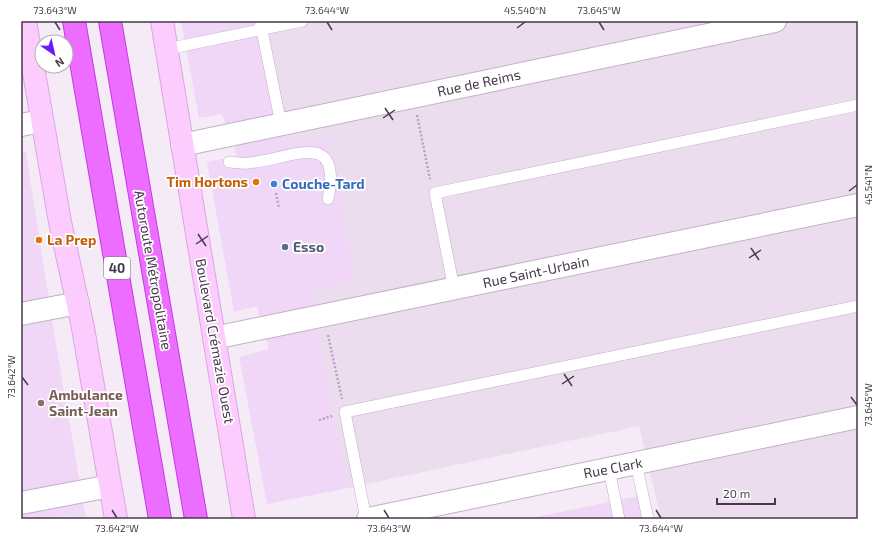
<svg xmlns="http://www.w3.org/2000/svg" width="879" height="540" font-family="'Exo 2',sans-serif">
	<style>
		.residential { fill: #ecddee }
		.commercial { fill: #f0d7f7 }
		.parking { fill: #e7e3e8 }
		.lines { fill: none; stroke-linecap: round; stroke-linejoin: round }
		.lane-casing { stroke: #c2b0c5; stroke-width: 12 }
		.street-casing { stroke: #c2b0c5; stroke-width: 24 }
		.secondary-casing { stroke: #dea3e2; stroke-width: 24 }
		.highway-casing { stroke: #c53be0; stroke-width: 24 }
		.path { stroke: #be9ec4; stroke-width: 2.5; stroke-dasharray: 2 2; stroke-linecap: butt }
		.lane { stroke: #fff; stroke-width: 11 }
		.street { stroke: #fff; stroke-width: 22 }
		.secondary { stroke: #fdccff; stroke-width: 22 }
		.highway { stroke: #ec6dff; stroke-width: 22 }
		.ticks { fill: none; stroke: #47394b; stroke-width: 1.5 }
		.food-dot { fill: #e8710a; stroke: #fff; stroke-width: 1.5 }
		.shop-dot { fill: #3f7fe0; stroke: #fff; stroke-width: 1.5 }
		.service-dot { fill: #5c6f8a; stroke: #fff; stroke-width: 1.5 }
		.education-dot { fill: #8d6e63; stroke: #fff; stroke-width: 1.5 }
		.labels { text-anchor: middle; stroke-width: 3.5; stroke-linejoin: round; paint-order: stroke }
		.shield { fill: #fff; stroke: #7e7481; stroke-width: 1 }
		.shield-label { font-size: 13px; font-weight: bold; fill: #47394b }
		.street-label { font-size: 14px; fill: #47394b; stroke: #fff }
		.food-label { font-size: 14px; font-weight: bold; fill: #c56008; stroke: #fff; text-anchor: end }
		.shop-label { font-size: 14px; font-weight: bold; fill: #366cbe; stroke: #fff; text-anchor: start }
		.service-label { font-size: 14px; font-weight: bold; fill: #4e5e75; stroke: #fff; text-anchor: start }
		.education-label { font-size: 14px; font-weight: bold; fill: #785e54; stroke: #fff; text-anchor: start }
		.neatline { fill: none; stroke: #47394b; stroke-width: 1.5 }
		.ticks-label { font-size: 10px; text-anchor: middle; fill: #47394b }
	</style>
	<rect width="100%" height="100%" fill="#f5ebf6"/>
	<!-- residential -->
	<path class="residential" d="M266 21H858V519H661L639 426 348 488 309 291 355 282 328 138 293 145Z"/>
	<!-- commercial -->
	<path class="commercial" d="M181 21H266L293 145 328 138 356 282 310 291 348 488 267 504 239 357 269 349 257 306 234 312 207 162 237 156 222 114 199 118Z
		M26 152 54 332 86 519H21V153Z
		M638 496 642 519H527Z"/>
	<!-- parking -->
	<path class="parking" d="M74 513 75 519H39Z"/>
	<g class="lines">
		<!-- lane casing -->
		<g class="lane-casing">
			<path id="lane" d="M260 21 281 124
				M167 49 302 21
				M229 162C235 162 242 164 248 163 289 160 343 126 328 199
				M454 289 435 193 858 105
				M636 463 648 519
				M609 469 619 519
				M366 519 345 412 858 306"/>
		</g>
		<!-- street casing -->
		<g class="street-casing">
			<path id="street" d="M21 125 41 121
				M182 145 775 21
				M21 314 78 303
				M214 338 858 205
				M21 503 110 486
				M368 519 858 417"/>
		</g>
		<!-- secondary casing -->
		<g class="secondary-casing">
			<path id="secondary" d="M25 21 60 222 83 328 116 519
				M162 21 244 519"/>
		</g>
		<!-- highway casing -->
		<g class="highway-casing">
			<path id="highway" d="M74 21 160 519
				M110 21 196 519"/>
		</g>
		<!-- path -->
		<path class="path" d="M417 115 430 179
			M276 193 279 208
			M328 335 342 399
			M319 420 332 416"/>
		<!-- lane -->
		<use href="#lane" class="lane"/>
		<!-- street -->
		<use href="#street" class="street"/>
		<!-- secondary -->
		<use href="#secondary" class="secondary"/>
		<!-- highway -->
		<use href="#highway" class="highway"/>
	</g>
	<!-- ticks -->
	<path class="ticks" d="M55 22 60 30M327 22 332 30M599 22 604 30M517 28 525 22M385 108 393 120M383 118 395 110M849 191 857 185M198 234 206 246M196 244 208 236M751 248 759 260M749 258 761 250M564 374 572 386M22 377 28 385M562 384 574 376M851 397 857 405M112 510 117 518M384 510 389 518M656 510 661 518"/>
	<!-- markers -->
	<g class="food-dot">
		<circle cx="256" cy="182" r="4"/>
		<circle cx="39" cy="240" r="4"/>
	</g>
	<circle class="shop-dot" cx="274" cy="184" r="4"/>
	<circle class="service-dot" cx="285" cy="247" r="4"/>
	<circle class="education-dot" cx="41" cy="403" r="4"/>
	<g class="labels">
		<!-- shield labels -->
		<rect class="shield" x="104" y="257" width="26" height="22" rx="3"/>
		<g class="shield-label">
			<text x="117" y="273">40</text>
		</g>
		<!-- street labels -->
		<g class="street-label">
			<text transform="translate(479 83) rotate(-12)" y="5">Rue de Reims</text>
			<text transform="translate(153 270) rotate(80)" y="5">Autoroute Métropolitaine</text>
			<text transform="translate(536 272) rotate(-12)" y="5">Rue Saint-Urbain</text>
			<text transform="translate(215 341) rotate(80)" y="5">Boulevard Crémazie Ouest</text>
			<text transform="translate(613 468) rotate(-11)" y="5">Rue Clark</text>
		</g>
		<!-- food labels -->
		<g class="food-label">
			<text x="248" y="187">Tim Hortons</text>
			<text x="47" y="245" text-anchor="start">La Prep</text>
		</g>
		<!-- shop labels -->
		<g class="shop-label">
			<text x="282" y="189">Couche-Tard</text>
		</g>
		<!-- service labels -->
		<g class="service-label">
			<text x="293" y="252">Esso</text>
		</g>
		<!-- education labels -->
		<g class="education-label">
			<text x="49" y="400">Ambulance<tspan x="49" dy="16">Saint-Jean</tspan></text>
		</g>
	</g>
	<!-- border -->
	<rect width="879" height="540" fill="none" stroke="#ffffff" stroke-width="44"/>
	<!-- north arrow -->
	<g transform="translate(54 54) rotate(146)"><circle r="19" fill="#ffffff" stroke="#b5b0b7"/>
	<path d="M0-3L7 15L0 10L-7 15Z" fill="#6a1bfd"/>
	<text y="-6" font-size="11" font-weight="bold" text-anchor="middle" fill="#47394b">N</text>
	</g>
	<!-- scale -->
	<path d="M717 498v6h58v-6" fill="none" stroke="#47394b" stroke-width="2"/>
	<text x="723" y="498" font-size="12" fill="#47394b" stroke="#ffffff" stroke-width="3" paint-order="stroke">20 m</text>
	<rect x="22" y="22" width="835" height="496" class="neatline"/>
	<g class="ticks-label">
		<text x="55" y="14">73.643°W</text>
		<text x="327" y="14">73.644°W</text>
		<text x="525" y="14">45.540°N</text>
		<text x="599" y="14">73.645°W</text>
		<text transform="translate(868 185) rotate(-90)" y="4">45.541°N</text>
		<text transform="translate(11 377) rotate(-90)" y="4">73.642°W</text>
		<text transform="translate(868 405) rotate(-90)" y="4">73.645°W</text>
		<text x="117" y="532">73.642°W</text>
		<text x="389" y="532">73.643°W</text>
		<text x="661" y="532">73.644°W</text>
	</g>
</svg>
